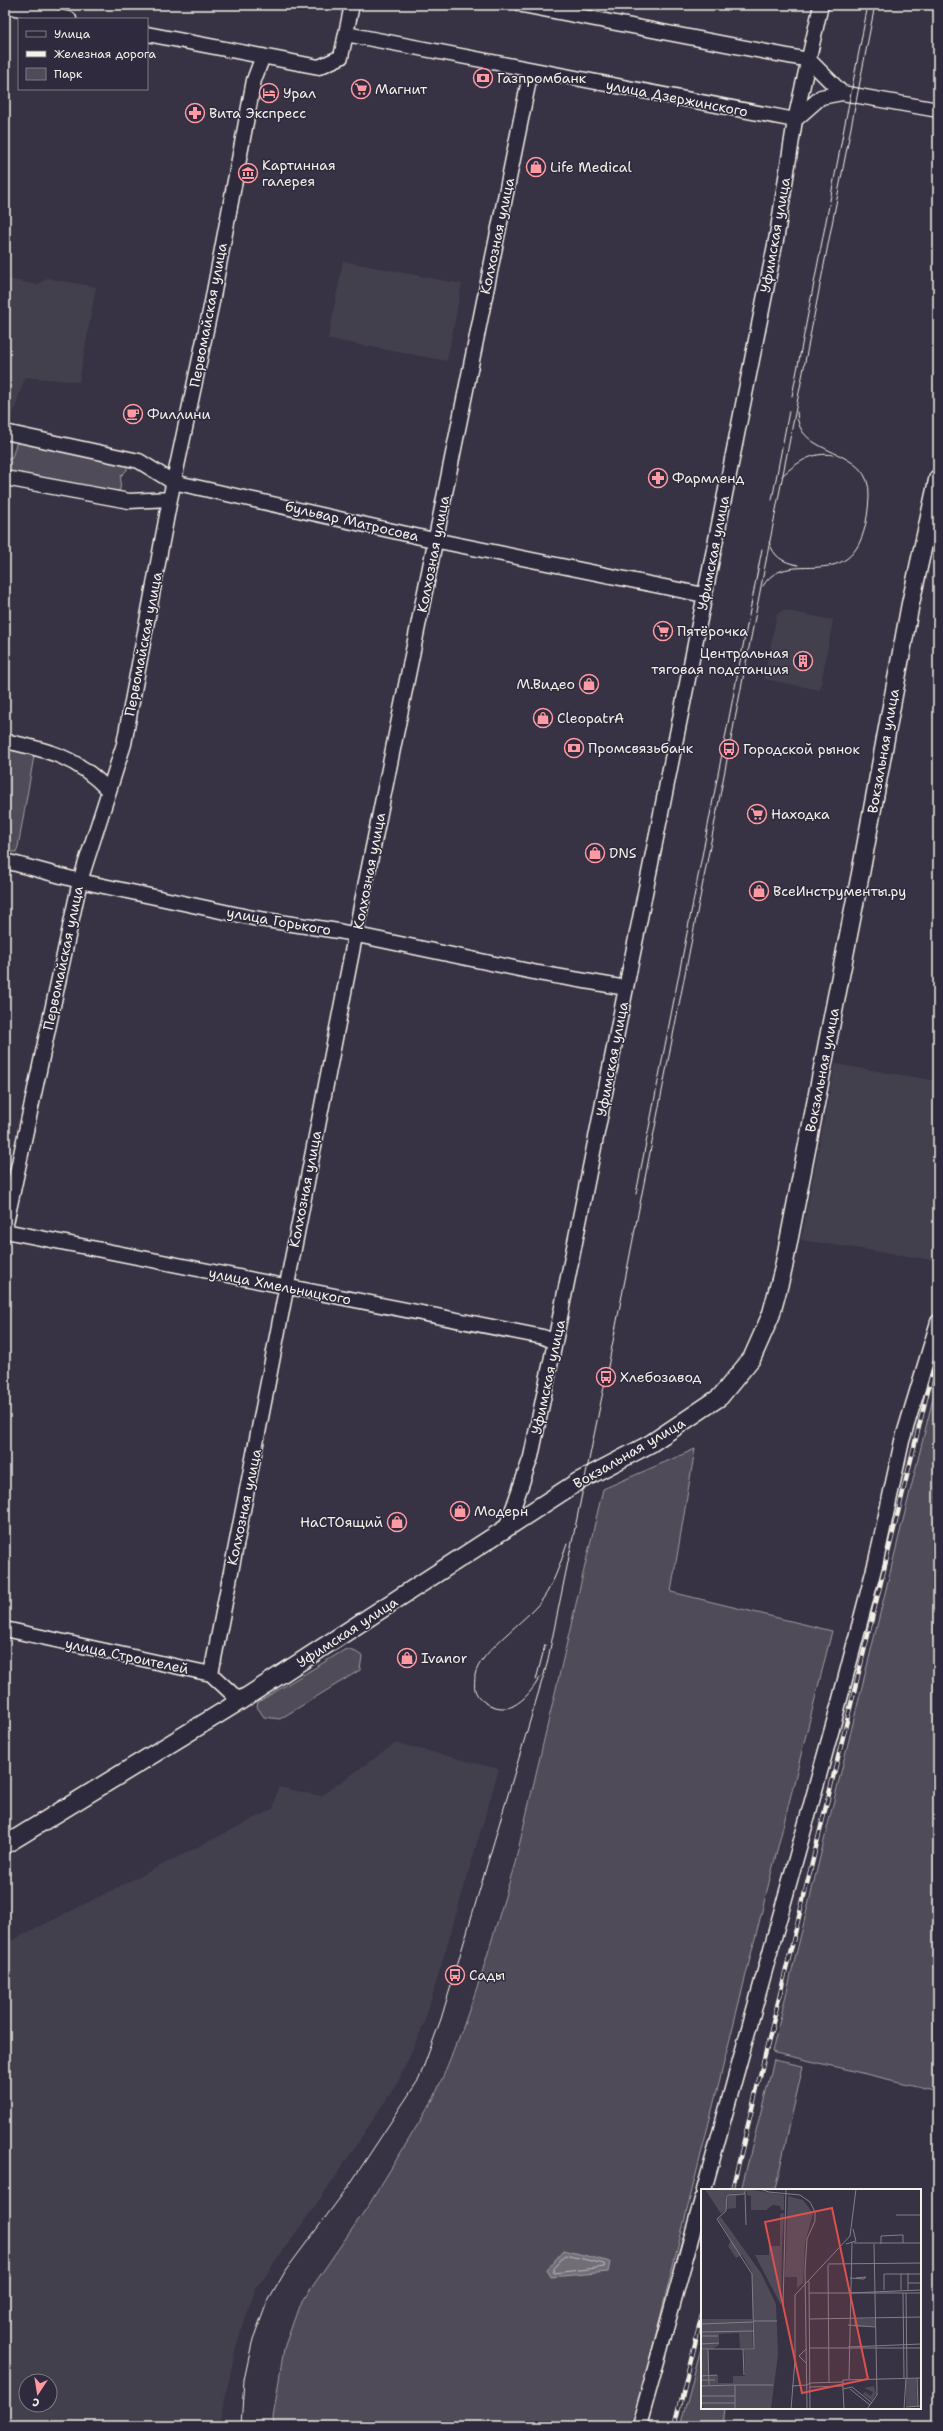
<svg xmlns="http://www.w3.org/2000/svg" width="943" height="2431" font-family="'Shantell Sans',sans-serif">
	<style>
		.built { fill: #433f4e; fill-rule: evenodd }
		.green { fill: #504b59; stroke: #a29ea0 }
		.water { fill: #726e77; stroke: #a6a2a4 }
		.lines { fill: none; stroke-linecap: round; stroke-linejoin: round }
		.shore { stroke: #c0bdbb; stroke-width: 1 }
		.minor-casing { stroke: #f4f1e8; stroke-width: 17 }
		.major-casing { stroke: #f4f1e8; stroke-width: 20 }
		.minor { stroke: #2f2a3d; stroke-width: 14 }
		.major { stroke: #2f2a3d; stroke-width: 17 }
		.tram { stroke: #f4f1e8; stroke-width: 1 }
		.rail-casing { stroke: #f4f1e8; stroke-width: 4.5 }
		.rail { stroke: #2f2a3d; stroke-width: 3; stroke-dasharray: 9; stroke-linecap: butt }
		.labels { text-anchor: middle; stroke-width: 3; stroke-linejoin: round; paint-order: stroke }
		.poi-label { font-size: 14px; fill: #f4f1e8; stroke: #2f2a3d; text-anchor: start }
		.street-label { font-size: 14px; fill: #f4f1e8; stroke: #2f2a3d }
		.inset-road { fill: none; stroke: #837e86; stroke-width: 1 }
		.view { fill: #dc504e; fill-opacity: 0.15; stroke: #dc504e; stroke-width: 2 }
		.inset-edge { fill: none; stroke: #f4f1e8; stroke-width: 2 }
	</style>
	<rect width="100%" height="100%" fill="#373244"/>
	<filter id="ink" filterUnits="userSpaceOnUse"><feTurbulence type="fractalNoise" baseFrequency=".025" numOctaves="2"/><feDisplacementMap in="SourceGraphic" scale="8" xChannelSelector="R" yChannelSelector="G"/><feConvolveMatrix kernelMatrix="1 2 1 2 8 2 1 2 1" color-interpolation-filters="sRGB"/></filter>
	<g filter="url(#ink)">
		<!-- built -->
		<path class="built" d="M343 261 462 284 447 361 328 339Z
			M5 278 37 285 47 278 96 287 79 382 25 377 10 424 5 422Z
			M783 610 833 620 820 690 764 679 777 614Z
			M835 1064 938 1081V1261L801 1240Z
			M396 1743 499 1769 424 2024 398 2082 328 2188 255 2290 237 2344 219 2426H5V1944L273 1809 278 1787 321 1796ZM26 2381H50V2405H26Z"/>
		<!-- green -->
		<path class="green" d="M24 441 127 466V470L121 476 120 490 112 493 5 474V460L12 458 16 444Z
			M5 745 31 750 34 756 18 847 16 852H5Z
			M938 1378V2091L772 2052Z
			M695 1449 671 1592 832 1631 633 2426H274L273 2418 284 2348 299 2306 370 2203 434 2098 462 2030 481 1976 515 1863 603 1489Z
			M346 1649 356 1652 362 1656 360 1670 280 1719 264 1717 257 1707 258 1702Z
			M774 2060 803 2066 775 2190H741Z
			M702 2344V2408H725L723 2426H681Z"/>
		<!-- water -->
		<path class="water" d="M564 2250 610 2262 608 2272 551 2277 547 2269Z"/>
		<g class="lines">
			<!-- shore -->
			<path class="shore" d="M566 2255 604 2264 605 2267 554 2273 553 2269Z"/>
			<!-- minor casing -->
			<g class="minor-casing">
				<path id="minor" d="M522 5 809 60 842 93
					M5 6 69 19
					M147 34 319 67 341 57 352 5
					M346 34 795 120 821 97 842 93 938 110
					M5 432 139 461 173 482 429 539 704 595
					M5 478 129 501 170 499
					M5 741C48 750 77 757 108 790
					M5 861 80 881 253 918 338 931 538 973 626 988
					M5 1228 80 881 124 744 170 499 212 302 254 80 263 56
					M5 1231 543 1337 555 1342
					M505 1531 531 1457 555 1342 777 235 795 120 821 5
					M5 1629 211 1674 240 1701
					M211 1674 357 926 531 70
					M704 2190 835 1718 876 1561 902 1441 938 1322
					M639 2426 702 2199"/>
			</g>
			<!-- major casing -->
			<g class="major-casing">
				<path id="major" d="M5 1845 240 1701 579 1481 650 1444 720 1397 752 1358 771 1315 783 1270 861 871 910 606 938 478"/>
			</g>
			<!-- minor -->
			<use href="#minor" class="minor"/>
			<!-- major -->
			<use href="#major" class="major"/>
			<!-- tram -->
			<path class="tram" d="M792 396 868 5
				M782 476C796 463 813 451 833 455
				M772 500 789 411
				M769 542C774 557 782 562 798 565
				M763 586C789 540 863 610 869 497 872 444 796 460 797 412
				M636 1194 762 549
				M540 1677C533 1689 526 1699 513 1706 501 1712 479 1704 475 1690 474 1686 475 1679 475 1675 479 1652 527 1620 542 1600 554 1583 560 1564 567 1544
				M536 1680 545 1645
				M241 2426 244 2380 252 2343 266 2305 286 2270 348 2187 419 2079 441 2019 547 1664 606 1377 875 5"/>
			<!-- rail casing -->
			<g class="rail-casing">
				<path id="rail" d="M732 2190 938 1349
					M675 2426 702 2315"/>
			</g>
			<!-- rail -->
			<use href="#rail" class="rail"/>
		</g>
	</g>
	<!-- icons -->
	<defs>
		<g id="bank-ring" transform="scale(1)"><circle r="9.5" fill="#2f2a3d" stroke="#ff9aa2" stroke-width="1.5"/><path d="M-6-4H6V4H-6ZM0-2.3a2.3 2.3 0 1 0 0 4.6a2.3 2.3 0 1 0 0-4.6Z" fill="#ff9aa2"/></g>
		<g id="supermarket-ring" transform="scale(1)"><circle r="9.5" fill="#2f2a3d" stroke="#ff9aa2" stroke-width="1.5"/><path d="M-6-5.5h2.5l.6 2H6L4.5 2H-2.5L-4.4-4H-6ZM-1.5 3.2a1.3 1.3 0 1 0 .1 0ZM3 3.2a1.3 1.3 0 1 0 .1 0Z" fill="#ff9aa2"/></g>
		<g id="hotel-ring" transform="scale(1)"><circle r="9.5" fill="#2f2a3d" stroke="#ff9aa2" stroke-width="1.5"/><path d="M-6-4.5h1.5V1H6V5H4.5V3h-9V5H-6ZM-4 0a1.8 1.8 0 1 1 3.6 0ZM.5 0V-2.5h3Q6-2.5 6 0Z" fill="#ff9aa2"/></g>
		<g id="pharmacy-ring" transform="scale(1)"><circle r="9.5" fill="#2f2a3d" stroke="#ff9aa2" stroke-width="1.5"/><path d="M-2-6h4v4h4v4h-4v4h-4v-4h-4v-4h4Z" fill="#ff9aa2"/></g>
		<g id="shop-ring" transform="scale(1)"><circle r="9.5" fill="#2f2a3d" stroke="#ff9aa2" stroke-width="1.5"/><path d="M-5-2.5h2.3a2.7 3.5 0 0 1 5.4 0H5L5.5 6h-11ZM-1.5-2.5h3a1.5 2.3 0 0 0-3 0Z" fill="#ff9aa2"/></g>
		<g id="museum-ring" transform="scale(1)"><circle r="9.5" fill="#2f2a3d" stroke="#ff9aa2" stroke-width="1.5"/><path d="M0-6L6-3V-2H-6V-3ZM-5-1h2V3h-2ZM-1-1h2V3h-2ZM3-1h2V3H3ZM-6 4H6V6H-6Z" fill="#ff9aa2"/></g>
		<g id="cafe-ring" transform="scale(1)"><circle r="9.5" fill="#2f2a3d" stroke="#ff9aa2" stroke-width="1.5"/><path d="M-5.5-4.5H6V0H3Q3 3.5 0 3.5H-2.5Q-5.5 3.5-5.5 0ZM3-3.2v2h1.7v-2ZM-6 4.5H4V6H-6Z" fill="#ff9aa2"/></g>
		<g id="building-ring" transform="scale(1)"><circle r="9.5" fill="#2f2a3d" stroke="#ff9aa2" stroke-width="1.5"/><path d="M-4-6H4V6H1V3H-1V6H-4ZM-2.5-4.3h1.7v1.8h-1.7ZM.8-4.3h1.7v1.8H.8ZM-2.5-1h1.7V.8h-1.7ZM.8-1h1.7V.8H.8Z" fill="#ff9aa2"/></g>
		<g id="bus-ring" transform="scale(1)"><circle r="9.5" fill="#2f2a3d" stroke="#ff9aa2" stroke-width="1.5"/><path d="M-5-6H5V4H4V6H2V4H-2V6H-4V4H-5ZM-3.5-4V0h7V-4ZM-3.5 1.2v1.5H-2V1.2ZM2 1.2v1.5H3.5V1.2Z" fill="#ff9aa2"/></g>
	</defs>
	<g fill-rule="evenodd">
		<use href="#bank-ring" x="483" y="78"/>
		<use href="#supermarket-ring" x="361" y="89"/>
		<use href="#hotel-ring" x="269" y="93"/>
		<use href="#pharmacy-ring" x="195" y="113"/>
		<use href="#shop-ring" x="536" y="167"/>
		<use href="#museum-ring" x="248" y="173"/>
		<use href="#cafe-ring" x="133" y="414"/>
		<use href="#pharmacy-ring" x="658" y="478"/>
		<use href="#supermarket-ring" x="663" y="631"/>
		<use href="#building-ring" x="803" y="661"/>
		<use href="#shop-ring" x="589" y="684"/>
		<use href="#shop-ring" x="543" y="718"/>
		<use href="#bank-ring" x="574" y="748"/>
		<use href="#bus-ring" x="729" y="749"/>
		<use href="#supermarket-ring" x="757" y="814"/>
		<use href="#shop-ring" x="595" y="853"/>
		<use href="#shop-ring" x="759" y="891"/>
		<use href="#bus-ring" x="606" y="1377"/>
		<use href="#shop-ring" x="460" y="1511"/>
		<use href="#shop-ring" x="397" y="1522"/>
		<use href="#shop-ring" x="407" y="1658"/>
		<use href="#bus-ring" x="455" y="1975"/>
	</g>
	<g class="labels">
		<!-- poi labels -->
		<g class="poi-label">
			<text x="497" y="83">Газпромбанк</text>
			<text x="375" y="94">Магнит</text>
			<text x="283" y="98">Урал</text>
			<text x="209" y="118">Вита Экспресс</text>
			<text x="262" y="170">Картинная<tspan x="262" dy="16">галерея</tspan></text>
			<text x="550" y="172">Life Medical</text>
			<text x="147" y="419">Филлини</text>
			<text x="672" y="483">Фармленд</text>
			<text x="677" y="636">Пятёрочка</text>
			<text x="789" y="658" text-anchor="end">Центральная<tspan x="789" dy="16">тяговая подстанция</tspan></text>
			<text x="575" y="689" text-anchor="end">М.Видео</text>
			<text x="557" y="723">CleopatrA</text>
			<text x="588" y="753">Промсвязьбанк</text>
			<text x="743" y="754">Городской рынок</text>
			<text x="771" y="819">Находка</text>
			<text x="609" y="858">DNS</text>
			<text x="773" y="896">ВсеИнструменты.ру</text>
			<text x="620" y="1382">Хлебозавод</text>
			<text x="474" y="1516">Модерн</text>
			<text x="383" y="1527" text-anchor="end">НаСТОящий</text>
			<text x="421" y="1663">Ivanor</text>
			<text x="469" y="1980">Сады</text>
		</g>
		<!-- street labels -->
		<g class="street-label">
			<text transform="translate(677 98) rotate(11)" y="5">улица Дзержинского</text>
			<text transform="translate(775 235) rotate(-80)" y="5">Уфимская улица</text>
			<text transform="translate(497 236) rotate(-78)" y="5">Колхозная улица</text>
			<text transform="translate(208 315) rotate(-79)" y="5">Первомайская улица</text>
			<text transform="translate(352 521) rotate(13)" y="5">бульвар Матросова</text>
			<text transform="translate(713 553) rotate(-79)" y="5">Уфимская улица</text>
			<text transform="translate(433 554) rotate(-79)" y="5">Колхозная улица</text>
			<text transform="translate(143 644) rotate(-79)" y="5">Первомайская улица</text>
			<text transform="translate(883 751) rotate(-80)" y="5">Вокзальная улица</text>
			<text transform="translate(369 871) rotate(-79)" y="5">Колхозная улица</text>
			<text transform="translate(279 921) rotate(10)" y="5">улица Горького</text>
			<text transform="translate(63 958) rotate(-78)" y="5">Первомайская улица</text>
			<text transform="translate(612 1059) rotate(-79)" y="5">Уфимская улица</text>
			<text transform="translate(822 1070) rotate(-79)" y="5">Вокзальная улица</text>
			<text transform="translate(305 1189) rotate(-79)" y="5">Колхозная улица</text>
			<text transform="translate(280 1286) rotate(11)" y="5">улица Хмельницкого</text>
			<text transform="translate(548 1377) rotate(-78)" y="5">Уфимская улица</text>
			<text transform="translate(629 1453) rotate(-30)" y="5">Вокзальная улица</text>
			<text transform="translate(244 1507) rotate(-78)" y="5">Колхозная улица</text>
			<text transform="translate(347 1632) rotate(-33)" y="5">Уфимская улица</text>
			<text transform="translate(127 1656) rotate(12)" y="5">улица Строителей</text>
		</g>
	</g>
	<!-- overview -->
	<g transform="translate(701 2189)">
		<rect width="220" height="220" fill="#373244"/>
		<path d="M4 0H44L43 4 25 5V21L20 25ZM45 0 83 6V21H80L79 17 72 16 65 21H50V7L46 6ZM43 5 35 7V19L26 20 27 6ZM87 7 102 11 112 24 104 54 102 94 96 99V88H84ZM83 24 81 57 80 116 54 66H68V57H79V25ZM20 28 60 84 75 115 77 166 70 220H3L0 214V161H7L8 186H17V194H32V187H44L43 161H53L51 83 41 66 35 69 27 57 30 51 17 30ZM0 130H51L52 159H39L38 144 18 145V156L12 160H0ZM153 130H174V137L153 138ZM205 190H215L216 217H205ZM173 197 175 205 171 212 162 205 164 203 170 207 172 203 163 199Z" fill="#504b59"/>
		<path class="inset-road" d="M59 0 68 3 99 6 109 13 114 23V32L106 50 104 81 106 220M44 4 45 36M195 26H220M153 54H220M145 55 155 52 152 40M180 55V47L199 46H202V54M127 75 220 74M127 76 128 193M207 84V101M200 85V101M149 89 163 90 165 88 155 89M108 92 109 220M207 94H220M183 101V85H220M108 104H220M148 104 220 101M202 104 203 189M205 104 206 189M82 117 85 0M108 130 220 128M52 132H76M0 135 52 133M147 136 175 138M0 143 52 142M0 147H17M0 155 18 154M147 158 220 155M108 159H220M0 160H53L51 85 16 30 25 22 26 6 43 5 45 0M7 160 8 196M42 160 43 186M105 160 98 167 105 174M0 187 16 186M216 189 217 218M148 190 151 53M0 191H14M106 196 109 194 142 193M0 197 34 196M91 197 106 196M109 198 142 197M142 200 143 220M149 200 169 216M0 207H34M1 214H34M171 214 151 198 142 200V191L220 189M205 218 220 217M34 220V196H72M90 220 94 171V106L149 47 155 0M166 220 176 206 173 55M203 220 205 189"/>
		<path class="view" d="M131 19 167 190 101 204 64 33Z"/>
		<rect width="220" height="220" class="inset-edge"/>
	</g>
	<!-- margin -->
	<rect width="943" height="2431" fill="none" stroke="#2f2a3d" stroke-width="20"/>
	<rect x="10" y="10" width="923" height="2411" fill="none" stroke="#f4f1e8" stroke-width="1.5" filter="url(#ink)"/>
	<!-- legend -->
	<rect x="18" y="18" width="130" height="72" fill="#2f2a3d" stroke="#7e7a81"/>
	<rect x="26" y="31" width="20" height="6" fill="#2f2a3d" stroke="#7e7a81"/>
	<text x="54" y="38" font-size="12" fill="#f4f1e8">Улица</text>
	<rect x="26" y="51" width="20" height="6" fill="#f4f1e8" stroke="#7e7a81"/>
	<text x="54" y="58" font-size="12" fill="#f4f1e8">Железная дорога</text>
	<rect x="26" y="68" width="20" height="12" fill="#504b59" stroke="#7e7a81"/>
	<text x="54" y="78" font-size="12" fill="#f4f1e8">Парк</text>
	<!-- north arrow -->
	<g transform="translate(38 2393) rotate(192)"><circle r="19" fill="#2f2a3d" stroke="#7e7a81"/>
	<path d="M0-3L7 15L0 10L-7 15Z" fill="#ff9aa2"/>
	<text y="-6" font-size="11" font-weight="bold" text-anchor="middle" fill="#f4f1e8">С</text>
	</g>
</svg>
